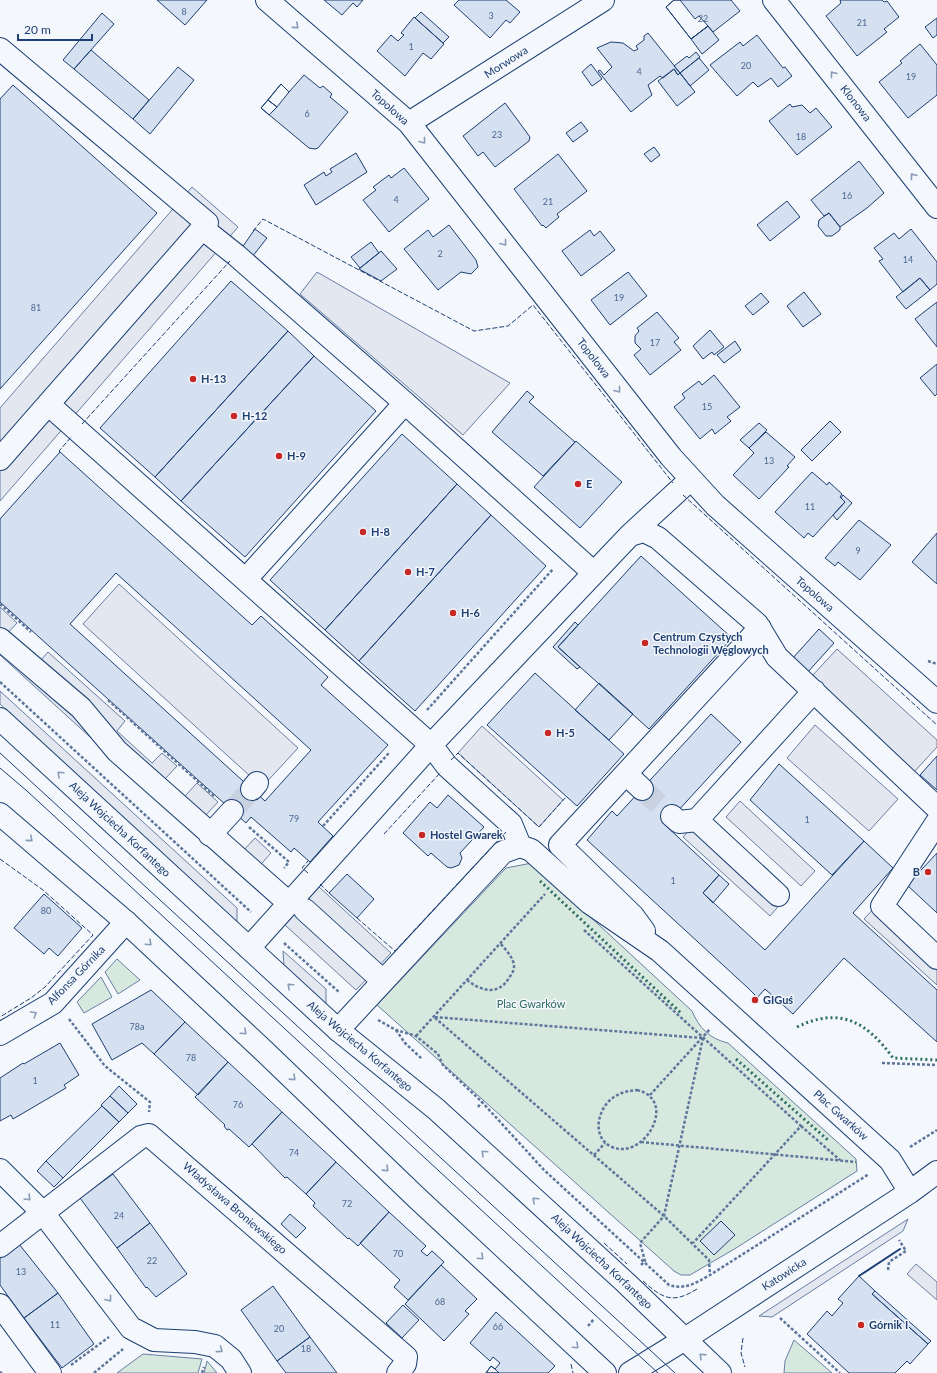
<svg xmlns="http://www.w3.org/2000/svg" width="937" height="1373" font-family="Lato,sans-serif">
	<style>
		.green { fill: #d7e8df; stroke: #687fa3 }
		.parking { fill: #e3e8f0; stroke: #687fa3 }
		.building { fill: #d5e0f0; stroke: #1d3f73; fill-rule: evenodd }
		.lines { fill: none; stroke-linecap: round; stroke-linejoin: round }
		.minor-tunnel { stroke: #c9d2e0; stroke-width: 22; stroke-dasharray: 22 11; stroke-linecap: butt }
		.minor-casing { stroke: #1d3f73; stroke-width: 24 }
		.major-casing { stroke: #1d3f73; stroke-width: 24 }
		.path { stroke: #5e769c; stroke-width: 2.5; stroke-dasharray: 3 2; stroke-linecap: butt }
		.minor { stroke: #f4f7fb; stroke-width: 22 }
		.major { stroke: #f4f7fb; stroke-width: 22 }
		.tram { stroke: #1d3f73; stroke-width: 1 }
		.hedge { stroke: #2c6c60; stroke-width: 3; stroke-dasharray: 2 3; stroke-linecap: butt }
		.fence { stroke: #1d3f73; stroke-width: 1; stroke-dasharray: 5 2; stroke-linecap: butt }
		.wall { stroke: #1d3f73; stroke-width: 2 }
		.oneway { stroke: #889bb7 }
		.poi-dot { fill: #c62828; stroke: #f4f7fb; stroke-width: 1.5 }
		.labels { text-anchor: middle; stroke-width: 3; stroke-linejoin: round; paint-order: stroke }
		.number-label { font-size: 9px; fill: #4b6792 }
		.street-label { font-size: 11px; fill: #1d3f73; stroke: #f4f7fb }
		.poi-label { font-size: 11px; font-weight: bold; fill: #1d3f73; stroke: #f4f7fb; text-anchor: start }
		.park-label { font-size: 11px; fill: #2c6c60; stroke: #f4f7fb }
	</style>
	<rect width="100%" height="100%" fill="#f4f7fb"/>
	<!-- green -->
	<path class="green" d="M532 863 692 1011C699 1028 710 1039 728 1043L856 1159 857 1171 736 1248 690 1275H681L674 1271 377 1005 506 868Z
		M117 959 140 980 118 994 105 972Z
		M101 977 112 997 84 1013 77 1002Z
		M794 1340 832 1373H784L785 1361Z
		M143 1354 202 1359 198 1373H117Z
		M207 1361 217 1373H204Z"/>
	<!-- parking -->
	<path class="parking" d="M192 187 238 227 0 501V408Z
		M317 272 510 383 463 435 300 294Z
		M119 584 298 748 262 787 83 624Z
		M0 607 17 623 3 638 35 667 48 652 125 721 117 731 152 763 162 753 177 766 165 779 185 796 197 783 218 802 205 816 243 851 255 838 271 853 247 880 0 655Z
		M837 649 937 740V747L914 772 811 677Z
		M0 691 237 908V923L0 704Z
		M815 725 898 799 869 831 787 758Z
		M482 726 563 800 539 827 458 753Z
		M740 801 815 871 801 886 726 817Z
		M697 822 783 901 770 916 683 837Z
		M319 887 391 953 356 990 285 925Z
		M876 906 937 962V985L864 919Z
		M283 951 326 989V1005L284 966Z
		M908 1219 903 1231 772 1317 759 1316Z
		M916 1264 937 1282V1300L907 1274Z"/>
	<!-- building -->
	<path class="building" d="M157 0H207L185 25Z
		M324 0H363L357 7 353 3 342 15Z
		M459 0H506L520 12 510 23 506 20 490 38 454 5Z
		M674 0H731L740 11 713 32 708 26 691 39 666 7Z
		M674 0H680L695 19 699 16 708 26 691 39 666 7Z
		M882 0 884 2 887 1 899 17 884 29 887 32 857 56 826 16 841 3 840 0Z
		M421 12 449 37 443 43 415 18Z
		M102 13 114 24 74 69 63 60Z
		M414 17 444 44 431 59 423 53 405 76 377 51 391 35 398 41 404 35 401 33Z
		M937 18V35L933 38 925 27Z
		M708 26 719 40 702 54 691 39Z
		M648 33 680 73 678 75 674 69 663 78 660 76 648 85 652 95 631 112 598 71 600 70 604 75 612 67 597 48 611 42 623 43 634 51 638 49 636 46 644 40V36Z
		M757 35 783 68 785 67 792 76 778 87 771 78 758 87 753 82 737 96 710 65 740 42 743 46Z
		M920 44 937 65V95L908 118 879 82 902 63 900 61Z
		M91 50 149 100 133 119 74 69Z
		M696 52 700 57 680 73 674 66 687 56 689 58Z
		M699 58 709 70 690 86 680 73Z
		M591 64 602 79 592 86 582 72Z
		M178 67 194 80 150 134 133 119Z
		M674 69 678 75 680 73 695 92 677 106 658 81Z
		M304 75 320 88 323 86 332 94 330 97 348 112 318 148 315 149 309 148 261 108 281 84 289 92Z
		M281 84 289 92 277 107 268 100Z
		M13 85 157 213 0 389V99Z
		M268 100 277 107 269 115 261 108Z
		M505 103 530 137 529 141 495 167 483 152 478 156 463 136Z
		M790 104 792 107 802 105 810 113 816 108 832 127 797 155 769 121Z
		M581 122 588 131 573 142 566 133Z
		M654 147 660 155 651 162 644 154Z
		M356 153 367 172 316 205 304 185 324 172 326 176 332 172 330 169Z
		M558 154 587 191 557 214 559 217 546 228 543 225 542 226 514 189Z
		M859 161 884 193 867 208 840 227 829 213 824 216 811 200Z
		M404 168 429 199 389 232 363 200 376 190 373 187 389 175 391 178Z
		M787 201 800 217 770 241 757 225Z
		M829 213 840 227V230L832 236H826L818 226 819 220Z
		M449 225 476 260 478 267 471 274 461 272 438 290 404 249 428 230 433 237Z
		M255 229 267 238 252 257 241 249Z
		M911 229 937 262V284L930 290 920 278 903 292 879 261 883 259 874 248 894 233 899 239Z
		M590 230 594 236 600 231 615 250 581 276 562 251Z
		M371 242 379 253 360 268 351 257Z
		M381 251 397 269 381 281 359 269Z
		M628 272 647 296 610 325 591 300Z
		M920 278 930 290 906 309 896 297Z
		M231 281 288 331 155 477 100 428Z
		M804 292 821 314 803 327 787 306Z
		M761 293 769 302 753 315 745 306Z
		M937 302V347L915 319Z
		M657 312 679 338 674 342 681 350 650 375 634 355 641 349 635 343V336L639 331 637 328Z
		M710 330 724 347 714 355 712 352 703 359 693 346Z
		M288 331 314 356 181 501 155 477Z
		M735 341 741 350 724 363 717 355Z
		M314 356 376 411 245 557 181 501Z
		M937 364V394L935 396 920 378Z
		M714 375 740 407 727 417 731 421 715 434 712 429 700 439 674 407 685 398 682 394 699 381 702 385Z
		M527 391 534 397 529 402 575 442 543 476 492 432Z
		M830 421 841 432 812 461 801 450Z
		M759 423 767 430 749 448 740 440Z
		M766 432 795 457 787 466 789 467 759 499 733 475 754 453 749 448Z
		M402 434 457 484 325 630 270 580Z
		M576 441 622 482 580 528 534 487Z
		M60 452 252 625 261 616 328 677 321 685 388 745 318 822 333 836 310 862 294 848 291 852 251 817 246 823 0 602V519ZM116 573 311 750 265 801 70 624Z
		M812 472 827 485 829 482 842 494 840 497 845 502 813 537 808 533 804 538 775 512Z
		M457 484 491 515 359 661 325 630Z
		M843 495 852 503 837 520 833 515 845 502 841 498Z
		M491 515 546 566 415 711 359 661Z
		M859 520 891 545 860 580 838 562 835 566 825 558Z
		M937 533V584L912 562Z
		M641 556 732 638 649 729 558 647Z
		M575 622 578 625 558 647 580 667 577 669 553 647Z
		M819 629 834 643 807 673 792 659Z
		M535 673 624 754 577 806 487 725Z
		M599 683 633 714 609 740 575 710Z
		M711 714 741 742 665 825 719 875 703 893 765 950 864 841 893 868 853 913 937 990V1042L844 958 793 1014 765 989 756 999 754 997 755 995 748 988 587 840 612 811 617 816Z
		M937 756V790L920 775Z
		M779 764 864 841 832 875 750 800Z
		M448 795 484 827 460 853 462 858 459 865 451 868 447 867 431 853 428 856 403 833 430 802 437 808Z
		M937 853V913L907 885Z
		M347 874 374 899 357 918 329 893Z
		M719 875 729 884 713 903 703 893Z
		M44 894 82 928 58 956 49 948 44 954 14 928Z
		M151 990 185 1022 154 1054 142 1043 112 1060 92 1024Z
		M185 1022 228 1062 198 1095 154 1054Z
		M60 1043 79 1075 64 1085 66 1088 13 1119 11 1115 0 1121V1078L23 1063 24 1064Z
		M228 1062 282 1112 249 1147 229 1129 227 1130 224 1126 225 1125 195 1097Z
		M119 1086 137 1104 128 1113 110 1096Z
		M110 1096 128 1113 119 1122 101 1105Z
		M102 1106 119 1122 63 1178 46 1161Z
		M282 1112 336 1162 306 1194 287 1177 285 1178 252 1144Z
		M46 1161 63 1178 54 1187 37 1171Z
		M336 1162 389 1212 358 1246 349 1238 348 1239 313 1206 315 1203 306 1194Z
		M113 1174 150 1223 117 1248 80 1198Z
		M389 1212 426 1246 421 1251 427 1256 432 1251 444 1262 408 1300 394 1287 400 1280 360 1243Z
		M290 1214 306 1228 296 1238 281 1224Z
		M721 1221 735 1235 714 1255 700 1241Z
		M150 1223 187 1274 156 1297 147 1287 146 1288 117 1248Z
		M19 1244 58 1293 24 1318 0 1285V1258Z
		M441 1265 477 1299 465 1311 469 1314 444 1341 405 1304Z
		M859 1276 875 1291 872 1294 928 1344 910 1364 907 1361 895 1373H849L807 1334 827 1311 832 1316 837 1310 843 1303 838 1299Z
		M273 1286 310 1337 277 1361 241 1310Z
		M875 1291 931 1341 928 1344 872 1294Z
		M58 1293 94 1344 62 1368 24 1318Z
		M403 1305 419 1320 402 1338 386 1323Z
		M496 1312 555 1366 548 1373H486L491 1366 495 1369 500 1363 493 1357 490 1361 470 1343Z
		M310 1337 337 1373H286L277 1361Z
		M491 1366 495 1369 499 1373H486Z"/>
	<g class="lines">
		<!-- minor-tunnel -->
		<path class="minor-tunnel" d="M642 789 672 816
			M232 811 252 789"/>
		<!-- minor casing -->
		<g class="minor-casing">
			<path id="minor" d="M267 0 409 123 671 457 715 505 937 702
				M774 0 937 207
				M0 49 207 223 0 459
				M409 123 603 0
				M202 228 236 255 405 403 594 573
				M48 404 431 745 249 948
				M630 535 691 479
				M246 579 405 403
				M0 639 81 708 117 751 290 904
				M626 774 642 789
				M252 789 257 783
				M672 816 679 822 697 820
				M937 822 882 906 937 958
				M210 835 232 811
				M520 846 511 824 447 766 431 745 630 535 644 531 658 538 757 624 777 657 937 808
				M778 895 697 820 814 691
				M305 910 383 981
				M644 931 633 916 560 845 760 628
				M338 1030 503 852 520 846 531 850 590 903 660 951 890 1160 910 1192
				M0 1034 53 1003 126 922
				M0 1170 43 1213 131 1328 154 1340 195 1342 215 1346 231 1359 240 1373
				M0 1246 141 1137 149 1135 406 1357 405 1364 398 1373
				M0 1305 50 1373
				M630 1373 685 1339 910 1192 937 1172"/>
		</g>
		<!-- major casing -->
		<g class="major-casing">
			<path id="major" d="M0 719 338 1030 436 1109 626 1283 720 1373
				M0 814 126 922 264 1051 417 1198 605 1373"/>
		</g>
		<!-- path -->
		<path class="path" d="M0 604 31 632
			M928 661 937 664
			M0 682 251 912
			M108 700 214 796
			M427 710 553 569
			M323 826 388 754 390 755
			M249 827 289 862 284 868
			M584 930 801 1126 693 1243
			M284 943 340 993
			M467 980C481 991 498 996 509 978 511 975 514 971 514 967 514 958 506 950 500 943
			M69 1019 105 1066 150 1102 149 1112
			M378 1020 396 1030 416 1036 438 1054 443 1065 482 1102 544 1170 669 1285C685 1290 696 1283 710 1275L869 1174
			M396 1030 405 1043 422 1059
			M416 1036 545 894
			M702 1038 434 1017 664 1216 709 1260 710 1275
			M882 1063 937 1065
			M637 1090C679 1100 644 1161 612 1147 591 1138 597 1108 614 1097 621 1092 629 1091 637 1090Z
			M650 1095 710 1029
			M478 1107 482 1102
			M801 1126 840 1160
			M641 1142 856 1162
			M910 1147 937 1130
			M594 1155 605 1143
			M641 1265 645 1261 640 1243 664 1216 703 1038
			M888 1270 889 1262 906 1251 899 1240
			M780 1318 840 1373
			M588 1326 594 1319
			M71 1365 109 1337
			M0 1372 2 1373
			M94 1373 123 1349
			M202 1373 204 1367"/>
		<!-- minor -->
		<use href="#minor" class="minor"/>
		<!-- major -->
		<use href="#major" class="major"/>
		<!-- tram -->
		<path class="tram" d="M0 753 675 1373
			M0 768 27 791 658 1373"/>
		<!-- hedge -->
		<path class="hedge" d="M540 881 682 1014
			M797 1027C840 1006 867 1022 893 1058L937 1060
			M736 1059 829 1141"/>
		<!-- fence -->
		<path class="fence" d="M253 231 263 219 474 331 508 326 533 305 673 483
			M82 424 230 261
			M60 452 59 451 72 436
			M683 495 937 725
			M451 760 458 753 539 827 566 797
			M384 834 441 772
			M0 859 43 890 93 935 45 987 31 998 0 1017
			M308 873 302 868 308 861
			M320 884 329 893 331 891
			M357 918 395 951 506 832
			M604 1243 627 1264
			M643 1281C663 1299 673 1304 697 1289
			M743 1338 741 1353 745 1367
			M571 1364 573 1373"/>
		<!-- wall -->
		<path class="wall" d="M859 1276 900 1249"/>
	</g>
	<!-- one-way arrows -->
	<defs><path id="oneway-chevron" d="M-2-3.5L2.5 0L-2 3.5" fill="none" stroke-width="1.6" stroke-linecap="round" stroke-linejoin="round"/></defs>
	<g class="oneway">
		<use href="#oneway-chevron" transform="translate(296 26) rotate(41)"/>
		<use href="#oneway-chevron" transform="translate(833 74) rotate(-128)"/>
		<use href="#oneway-chevron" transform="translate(423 141) rotate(52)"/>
		<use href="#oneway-chevron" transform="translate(913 176) rotate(-128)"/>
		<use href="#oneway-chevron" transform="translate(504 243) rotate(52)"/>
		<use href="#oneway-chevron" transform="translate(618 390) rotate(52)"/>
		<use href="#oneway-chevron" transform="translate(60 774) rotate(-137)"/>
		<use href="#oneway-chevron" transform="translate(30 839) rotate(41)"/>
		<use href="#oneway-chevron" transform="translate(149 943) rotate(43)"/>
		<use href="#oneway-chevron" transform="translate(290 986) rotate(-138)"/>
		<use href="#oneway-chevron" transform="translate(34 1014) rotate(-31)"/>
		<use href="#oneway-chevron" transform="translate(244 1032) rotate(43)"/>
		<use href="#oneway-chevron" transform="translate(293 1078) rotate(44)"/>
		<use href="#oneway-chevron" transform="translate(484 1153) rotate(-137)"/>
		<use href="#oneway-chevron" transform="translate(386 1169) rotate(44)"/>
		<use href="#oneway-chevron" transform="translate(28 1198) rotate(46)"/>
		<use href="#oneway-chevron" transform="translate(535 1200) rotate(-137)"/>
		<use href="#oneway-chevron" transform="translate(481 1257) rotate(43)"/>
		<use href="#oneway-chevron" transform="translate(109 1299) rotate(52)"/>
		<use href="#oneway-chevron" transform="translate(576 1346) rotate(43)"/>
		<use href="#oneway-chevron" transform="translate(220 1350) rotate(37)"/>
		<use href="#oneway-chevron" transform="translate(702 1356) rotate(-136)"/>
	</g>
	<!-- markers -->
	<g class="poi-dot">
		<circle cx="193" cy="379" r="4"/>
		<circle cx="234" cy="416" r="4"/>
		<circle cx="279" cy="456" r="4"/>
		<circle cx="578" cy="484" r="4"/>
		<circle cx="363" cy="532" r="4"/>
		<circle cx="408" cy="572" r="4"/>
		<circle cx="453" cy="613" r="4"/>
		<circle cx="645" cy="643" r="4"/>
		<circle cx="548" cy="733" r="4"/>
		<circle cx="422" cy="835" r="4"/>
		<circle cx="928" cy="872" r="4"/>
		<circle cx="755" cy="1000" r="4"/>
		<circle cx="861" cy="1325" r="4"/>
	</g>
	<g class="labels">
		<!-- number labels -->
		<g class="number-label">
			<text x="184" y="15">8</text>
			<text x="491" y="19">3</text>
			<text x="703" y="22">22</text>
			<text x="862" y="26">21</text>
			<text x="411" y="50">1</text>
			<text x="746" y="69">20</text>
			<text x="639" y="75">4</text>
			<text x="911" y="80">19</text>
			<text x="307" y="117">6</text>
			<text x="497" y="138">23</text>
			<text x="801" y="140">18</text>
			<text x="847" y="199">16</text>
			<text x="396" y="203">4</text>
			<text x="548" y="205">21</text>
			<text x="440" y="257">2</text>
			<text x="908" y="263">14</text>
			<text x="619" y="301">19</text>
			<text x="36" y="311">81</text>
			<text x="655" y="346">17</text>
			<text x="707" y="410">15</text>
			<text x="769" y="464">13</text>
			<text x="810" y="510">11</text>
			<text x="858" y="554">9</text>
			<text x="294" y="822">79</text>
			<text x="807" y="823">1</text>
			<text x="673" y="884">1</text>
			<text x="46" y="914">80</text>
			<text x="137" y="1030">78a</text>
			<text x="191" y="1061">78</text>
			<text x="35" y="1084">1</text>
			<text x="238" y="1108">76</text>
			<text x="294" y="1156">74</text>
			<text x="347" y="1207">72</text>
			<text x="119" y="1219">24</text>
			<text x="398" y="1257">70</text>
			<text x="152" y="1264">22</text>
			<text x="21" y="1275">13</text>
			<text x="440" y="1305">68</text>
			<text x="55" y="1328">11</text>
			<text x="498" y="1330">66</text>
			<text x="279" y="1332">20</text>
			<text x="306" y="1352">18</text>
		</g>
		<!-- street labels -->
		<g class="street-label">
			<text transform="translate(506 62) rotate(-33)" y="4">Morwowa</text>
			<text transform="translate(856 103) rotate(52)" y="4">Klonowa</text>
			<text transform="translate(390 107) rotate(42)" y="4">Topolowa</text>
			<text transform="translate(594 358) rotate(52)" y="4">Topolowa</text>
			<text transform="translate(815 594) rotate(41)" y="4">Topolowa</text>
			<text transform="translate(120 829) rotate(43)" y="4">Aleja Wojciecha Korfantego</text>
			<text transform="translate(76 975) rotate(-46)" y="4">Alfonsa Górnika</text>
			<text transform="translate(360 1046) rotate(40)" y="4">Aleja Wojciecha Korfantego</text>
			<text transform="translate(841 1115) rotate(42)" y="4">Plac Gwarków</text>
			<text transform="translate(235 1208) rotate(41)" y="4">Władysława Broniewskiego</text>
			<text transform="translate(602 1261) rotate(43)" y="4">Aleja Wojciecha Korfantego</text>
			<text transform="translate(784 1274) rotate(-33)" y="4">Katowicka</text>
		</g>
		<!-- poi labels -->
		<g class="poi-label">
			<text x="201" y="383">H-13</text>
			<text x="242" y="420">H-12</text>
			<text x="287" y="460">H-9</text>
			<text x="586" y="488">E</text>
			<text x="371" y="536">H-8</text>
			<text x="416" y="576">H-7</text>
			<text x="461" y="617">H-6</text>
			<text x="653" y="641">Centrum Czystych<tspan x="653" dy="13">Technologii Węglowych</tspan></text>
			<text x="556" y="737">H-5</text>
			<text x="430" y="839">Hostel Gwarek</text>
			<text x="920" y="876" text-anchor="end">B</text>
			<text x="763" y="1004">GIGuś</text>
			<text x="869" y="1329">Górnik I</text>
		</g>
		<!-- park labels -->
		<g class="park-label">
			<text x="531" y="1008">Plac Gwarków</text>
		</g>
	</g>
	<!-- scale -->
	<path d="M18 34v6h74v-6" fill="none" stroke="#1d3f73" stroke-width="2"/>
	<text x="24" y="34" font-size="12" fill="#1d3f73" stroke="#f4f7fb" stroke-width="3" paint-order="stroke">20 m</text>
</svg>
